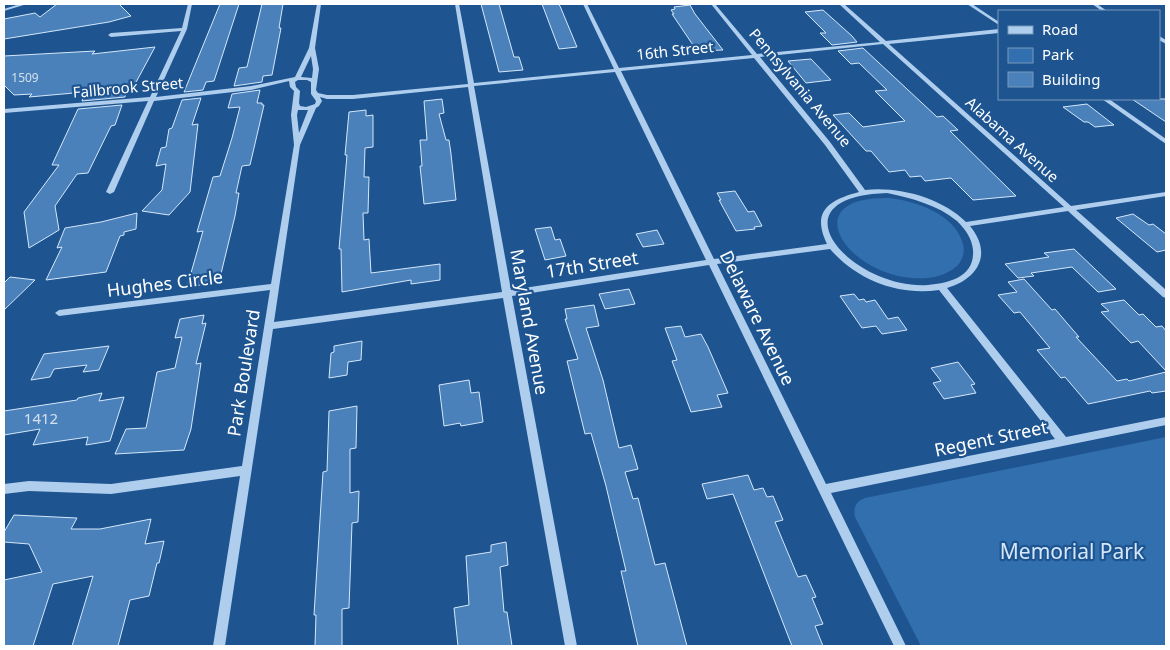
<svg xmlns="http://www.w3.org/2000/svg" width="1170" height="650" font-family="'Noto Sans',sans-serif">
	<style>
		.green { fill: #326faf }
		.building { fill: #4b81ba; stroke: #d5e7fa }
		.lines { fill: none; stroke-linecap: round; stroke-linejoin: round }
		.minor { fill: #afceee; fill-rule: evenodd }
		.labels { text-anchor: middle; stroke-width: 4.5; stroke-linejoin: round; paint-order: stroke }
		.far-number-label { font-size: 12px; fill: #d2e0ee }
		.far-street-label { font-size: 15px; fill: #fff; stroke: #1e5591 }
		.number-label { font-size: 15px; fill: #d2e0ee }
		.street-label { font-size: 18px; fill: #fff; stroke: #1e5591 }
		.near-park-label { font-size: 21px; fill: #d5e7fa; stroke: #1e5591 }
	</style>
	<rect width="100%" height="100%" fill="#1e5591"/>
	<!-- green -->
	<path class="green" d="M889 198C916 201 955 214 963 244 965 251 963 259 958 265 950 273 938 277 927 278 852 284 789 196 889 198Z
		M1166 437V646H921L855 517C853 508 856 501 865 498Z"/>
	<!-- building -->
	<path class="building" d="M57 4H119L131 16 109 22 4 39V19L35 13 40 17Z
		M220 4H239L214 81 206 82 203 90 184 92Z
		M262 4H283L279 28H281L272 75 263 76 262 82 234 86 239 68 247 67Z
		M481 4H499L514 57H519L523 70 499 72Z
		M542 4H558L560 6 577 47 559 49Z
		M690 5 695 14 723 50 697 51 672 14H674L671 10 675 9 674 7Z
		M823 10 852 36 857 42 832 45 820 33H826L805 12Z
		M155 47 134 86 128 87 125 97 82 101 85 92 29 97 32 94 14 95 4 85V56L95 51 92 54Z
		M863 48 937 117 943 116 958 130 950 131 1016 196 973 200 951 178 925 181 921 176 910 177 905 170 889 172 871 151H866L833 115 849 113 863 127 905 121 875 91 887 90 859 63 851 64 838 51Z
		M811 59 831 80 806 83 788 61Z
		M260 90 257 103H262V105H264L250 165 242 166 236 193H239L235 216 219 282 187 287 203 231 197 232 213 177 220 176 232 138 240 107 228 108 232 94Z
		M201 98 192 125 198 124 190 192 169 215 142 211 162 190 166 164 156 166 161 148 166 147 169 129 172 128 182 100Z
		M442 99 444 113 439 114 446 140H449L451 154 456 200 424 204 420 166H422L420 140H427L424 101Z
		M1132 99H1166V122Z
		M1087 104 1114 125 1095 127 1088 122H1084L1063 107Z
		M122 105 115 125 111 126 88 173 77 174 55 206 59 230 29 248 24 212 59 165H52L78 109Z
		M366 110V116L373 115V147L365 148 364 177H369L368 213H363L364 240 369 239 371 273 440 264V280L411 284V280L342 292 341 249H339L347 155H345L349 112Z
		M735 191 748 212 754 211 762 226 754 227 755 229 736 231 719 200H721L717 193Z
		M137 213 136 229 124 232V235L120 236 106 272 46 280 62 247 57 248 65 228 101 222Z
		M1133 214 1149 225 1153 224 1166 234V250L1157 252 1116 218Z
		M551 227 555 240 560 239 566 256 545 260 535 229Z
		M657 230 664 244 643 247 636 234Z
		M1074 249 1116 289 1098 292 1072 267 1031 273 1034 276 1018 278 1005 264 1049 257 1044 253Z
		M10 277 35 280 4 310V283Z
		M1024 279 1052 310 1055 309 1079 337H1076L1117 381 1127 379 1129 381 1166 372V391L1152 393 1150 391 1088 404 1065 377 1061 378 1037 350 1050 348 1020 312 1014 313 998 295 1017 292 1008 282Z
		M629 289 635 304 605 309 599 294Z
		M854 294 859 300 864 299 866 302 875 300 888 319 898 317 907 330 882 334 876 326 862 328 840 296Z
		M1124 300 1139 315 1143 314 1156 327 1162 326 1166 331V371L1138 341 1131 343 1101 312 1109 311 1101 304Z
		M594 305 599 326 586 328 603 380 619 448 631 445 638 469 625 472 633 499 638 498 655 565 665 563 687 646H638L621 571H626L606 486 591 433 585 434 567 361 578 359 565 319H567L565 309Z
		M204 315 202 324 206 323 196 364 201 363 191 429 184 450 115 454 126 429 146 428 157 372 175 368 182 337 175 338 180 319Z
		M681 326 685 337 701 334 708 347 728 393 717 395 722 407 691 412 672 361 677 360 665 328Z
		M362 341 361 360 348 362 347 375 329 378 331 353 334 352V346Z
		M109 346 99 370 83 372 87 365 54 369 50 377 31 380 44 354Z
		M958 362 975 384 971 385 976 393 944 399 933 383 941 381 931 368Z
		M469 380 471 393 479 392 483 422 461 426 460 423 444 426 439 385Z
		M102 393 99 401 124 397 110 441 86 445 88 437 33 445 40 429 4 435V411L77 400 78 398Z
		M357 406 356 448 350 449V493L359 491 358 522 352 523 349 608 342 609V646H315L316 615H314L323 472 327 471 329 411Z
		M748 475 754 490 763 488 767 497 773 496 783 520 775 522 798 577 806 575 816 597 812 598 823 624 815 626 823 646H792L733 494 707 499 702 484Z
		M14 515 77 518 71 529H100L151 519 145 544 164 541 159 563H157L149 596 130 600 118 646H72L93 576 53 584 33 646H4V580L42 572 29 544 4 542V532Z
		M506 542 508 565 500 567 504 612H507L512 646H458L454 608 469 605 466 556 491 552V545Z"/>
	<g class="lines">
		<!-- minor -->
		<path class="minor" d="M20 4H27L4 11V9Z
			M188 4H192L187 29 156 97 251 86 295 77 309 48 317 4H321L315 48 319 69 316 90 318 93 327 95H353L468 84 455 4H459L474 83 614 69 583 4H587L619 68 752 55 711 4H715L757 54 880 42 839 4H844L886 41 999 29V33L889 44 1071 206 1166 192V196L1076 210 1166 290V298L1163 297 1068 211 970 226C993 254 978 279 947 288L1066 437 1166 417V425L831 493 906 646H894L709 265 512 296 577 646H565L503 298 273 329 225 646H213L240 476 111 494 29 491 4 494V484L29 481 111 484 242 466 270 290 59 316 55 313 59 310 271 284 294 145 291 115 294 91 290 87 289 81 251 90 154 101 114 192 110 194 106 192 148 101 4 113V109L150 97 181 31 111 37 108 35 111 33 182 28ZM883 44 1064 207 966 222C942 198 899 186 865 190L830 142 760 57ZM311 56 313 69 312 78 301 77ZM754 58 825 145 859 192C829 200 811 211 827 244L714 259 621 71ZM615 72 706 260 511 290 474 86ZM298 80H307L311 82V94L316 101 315 104 306 107 300 106 299 103 300 91 296 87 295 82ZM468 87 502 292 274 322 300 145 316 108 319 106 322 101 320 97 327 99H353ZM298 110H308L299 133 297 115ZM887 193C911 198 938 205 957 221 965 229 972 238 973 250 975 277 949 283 928 285 852 290 768 197 887 193ZM830 249C857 280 898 296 939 290L1055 439 826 484 717 264Z
			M967 4H972L999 22V25Z
			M1092 4H1097L1107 11H1102Z
			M1159 36 1166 40V44L1159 40Z
			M1102 99H1109L1166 139V144Z"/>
	</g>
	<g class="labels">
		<!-- far-number labels -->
		<g class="far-number-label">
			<text x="25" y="82">1509</text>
		</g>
		<!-- far-street labels -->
		<g class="far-street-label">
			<text transform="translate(675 51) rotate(-6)" y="5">16th Street</text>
			<text transform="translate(128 88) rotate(-5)" y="5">Fallbrook Street</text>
			<text transform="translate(800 88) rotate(50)" y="5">Pennsylvania Avenue</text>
			<text transform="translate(1012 140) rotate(42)" y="5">Alabama Avenue</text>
		</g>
		<!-- number labels -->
		<g class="number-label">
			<text x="41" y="424">1412</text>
		</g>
		<!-- street labels -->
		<g class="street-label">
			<text transform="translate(592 265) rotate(-9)" y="6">17th Street</text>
			<text transform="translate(165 284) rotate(-7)" y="6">Hughes Circle</text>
			<text transform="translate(757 318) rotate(64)" y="6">Delaware Avenue</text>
			<text transform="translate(529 322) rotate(80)" y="6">Maryland Avenue</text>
			<text transform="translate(244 373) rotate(-81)" y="6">Park Boulevard</text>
			<text transform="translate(991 439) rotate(-12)" y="6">Regent Street</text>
		</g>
		<!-- near-park labels -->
		<g class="near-park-label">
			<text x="1072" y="559">Memorial Park</text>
		</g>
	</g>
	<!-- border -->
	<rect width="1170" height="650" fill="none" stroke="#ffffff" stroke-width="10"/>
	<!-- legend -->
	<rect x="998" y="10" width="162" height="90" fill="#1e5591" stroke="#7899bd"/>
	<rect x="1008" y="26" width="25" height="8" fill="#afceee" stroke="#7899bd"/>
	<text x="1042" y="35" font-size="15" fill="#ffffff">Road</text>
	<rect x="1008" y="48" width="25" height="15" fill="#326faf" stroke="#7899bd"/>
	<text x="1042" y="60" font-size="15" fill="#ffffff">Park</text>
	<rect x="1008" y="72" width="25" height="15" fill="#4b81ba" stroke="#7899bd"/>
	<text x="1042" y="85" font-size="15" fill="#ffffff">Building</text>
</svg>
